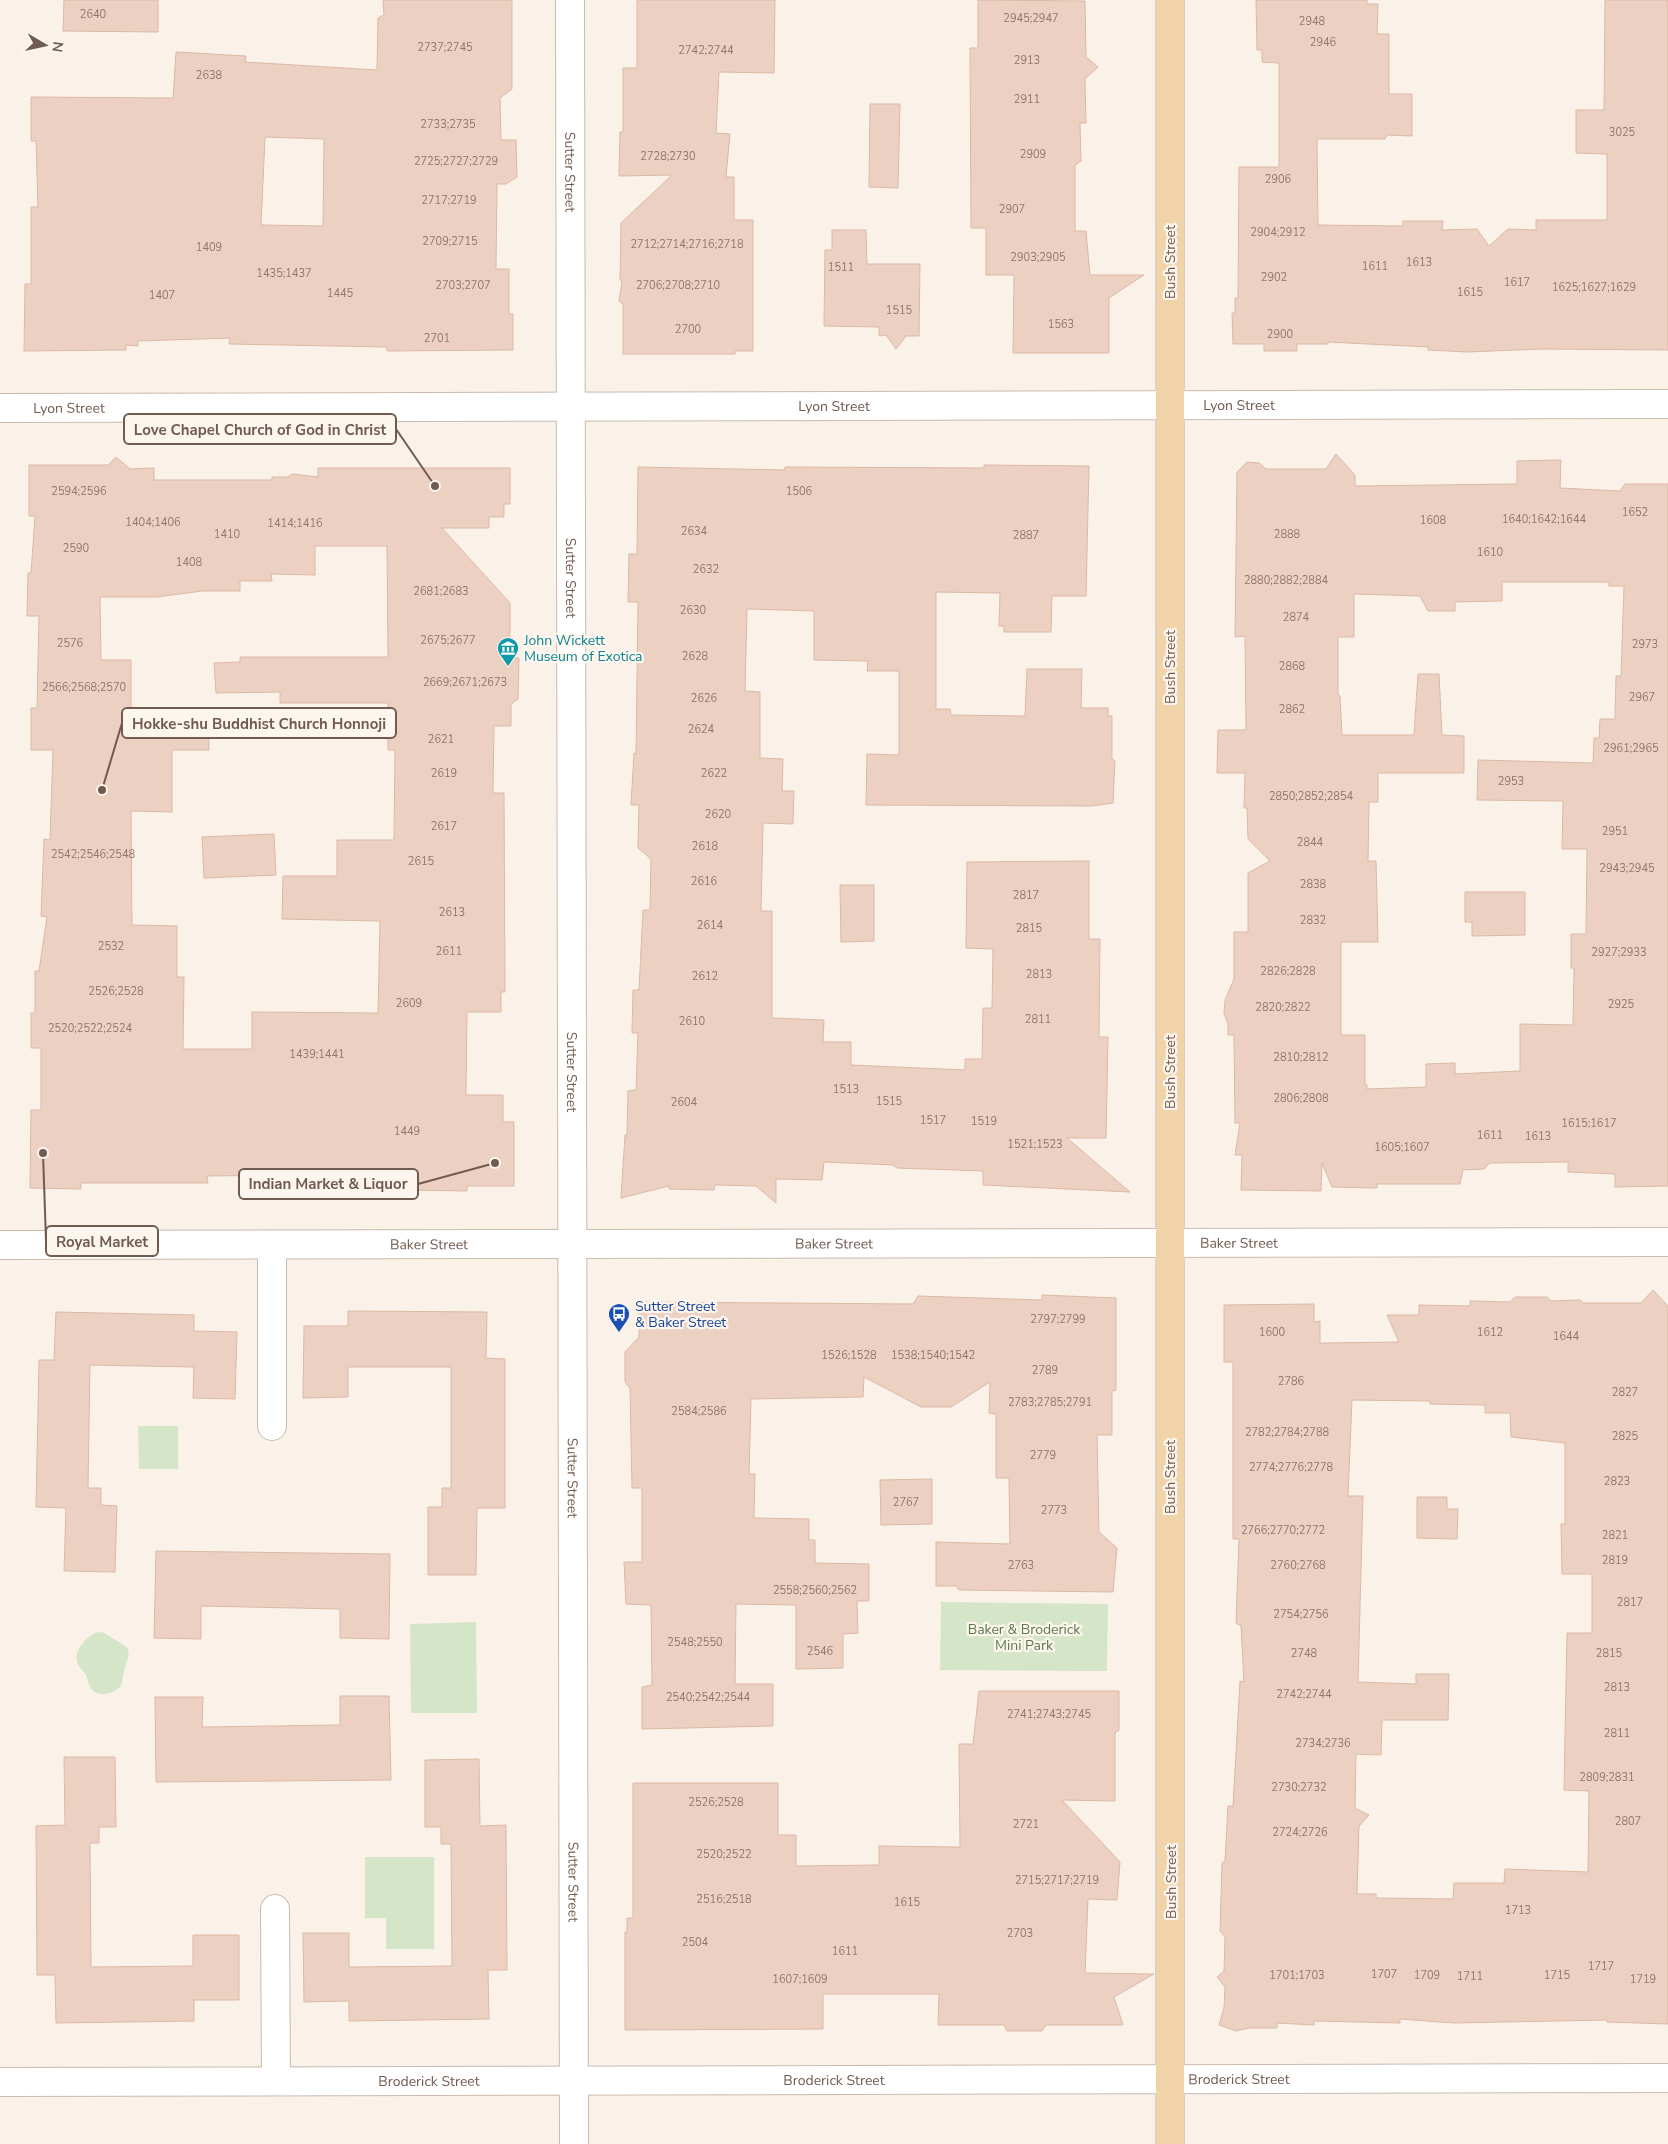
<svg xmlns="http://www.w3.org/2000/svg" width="1668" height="2144" font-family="'Nunito Sans',sans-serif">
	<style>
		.green { fill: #d5e6c8 }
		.building { fill: #ecd1c3; stroke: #dcb8a5; fill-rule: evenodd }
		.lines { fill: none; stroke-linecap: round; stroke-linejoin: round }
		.minor-casing { stroke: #cabaaf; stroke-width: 30 }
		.major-casing { stroke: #d7d1ce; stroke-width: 30 }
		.minor { stroke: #fff; stroke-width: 28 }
		.major { stroke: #f0d3a8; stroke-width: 28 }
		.labels { text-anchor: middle; stroke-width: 4.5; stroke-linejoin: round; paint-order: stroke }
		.number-label { font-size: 11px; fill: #90786c }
		.street-label { font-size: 14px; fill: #715a4f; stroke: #fdf6ee }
		.culture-label { font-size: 14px; fill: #0d838f; stroke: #fdf6ee; text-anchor: start }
		.transit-label { font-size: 14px; fill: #164399; stroke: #fdf6ee; text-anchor: start }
		.park-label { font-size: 14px; fill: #5b7a4c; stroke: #fdf6ee }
		.leader { fill: none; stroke: #715a4f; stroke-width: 2 }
		.callout-dot { fill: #715a4f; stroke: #fdf6ee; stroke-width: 2 }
		.callout { fill: #fdf6ee; stroke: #715a4f; stroke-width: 2 }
		.callout-label { font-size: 15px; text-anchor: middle; font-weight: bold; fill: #715a4f }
	</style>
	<rect width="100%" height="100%" fill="#faf2e8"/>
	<!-- green -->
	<path class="green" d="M138 1426H178V1469H139Z
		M941 1602 1108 1604 1107 1671 940 1670Z
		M476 1622 477 1713H411L410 1624Z
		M98 1632C105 1632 107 1635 112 1638 134 1650 130 1649 124 1671 123 1676 122 1681 121 1686 113 1695 97 1698 90 1687 88 1683 88 1679 86 1675 84 1671 79 1668 77 1662 74 1650 87 1635 98 1632Z
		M365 1857H434V1949H386V1918H365Z"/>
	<!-- building -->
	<path class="building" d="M64 0H158V32L63 31Z
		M383 0H512V89L500 98 501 140H516L517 177 506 184H497L496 269H509V314H513V350L387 351V347L229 344 230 338 138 341V346L126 345V350L24 351 25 284H31V207H38L36 141H31V97L173 98 176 52 246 56 245 62 377 70 378 18 384 15ZM265 137 324 139 323 226 261 225Z
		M637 0H775L774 73 719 72 716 133 730 134 726 177H734V220H753V351H735V354H623V304L619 301 622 281 620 280 621 223 672 175 619 176 620 132H623V68H637Z
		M978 0 1085 1 1086 57 1098 67 1085 79 1086 123H1080L1081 161 1075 165V231H1086L1090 275H1144L1109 298V353H1013L1014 275H986V228H971L970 48H978Z
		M1256 0H1367V4H1378L1377 34H1389V94H1412V136L1387 135 1385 139H1317L1318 225 1403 226V221H1443L1442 230 1477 229 1489 246 1508 229 1536 230V220H1607V154L1576 153V110H1604L1605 0H1668V350L1542 349 1467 352 1428 350V347L1328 342V344H1297V351H1264V344H1233L1232 313H1235V298H1238L1239 167H1279V63L1262 62V50H1257Z
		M870 104H900L898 188 869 187Z
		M832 230H866L867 264H920L919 336H906L896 349 886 335 879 336V327L824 326 825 250H832Z
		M1336 454 1355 475V486L1517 484V461L1561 460 1560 488 1620 491 1625 484H1668V1186L1615 1187V1174L1568 1172V1162L1490 1163 1484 1169 1463 1170 1460 1184H1377V1188L1332 1187 1322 1163 1321 1191 1241 1190 1242 1155H1235L1240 1123H1235L1234 1035H1228V1023L1224 1014 1225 1000 1234 979V932H1248V873L1270 861 1248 839 1247 808H1244L1245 773H1217L1218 730H1246L1245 636 1235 637 1237 472 1247 462 1259 463 1266 469H1326ZM1502 582H1609V586H1624L1621 676H1616L1615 719H1600L1599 738H1594L1593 763 1478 760 1477 800 1563 801 1562 849H1587L1586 934H1571V968H1574L1573 1025 1520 1024V1071L1455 1074V1063L1426 1064V1087L1367 1089V1085L1365 1084V1035H1341V942H1378L1376 861H1368L1369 802H1378V773H1464V736L1442 735 1439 674H1418L1414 735H1342L1340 696 1338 694V637H1354V594L1420 596 1428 611H1455V602L1502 601Z
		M116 457 130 469 154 468V480H272V477H288L292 474 318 477V468H510V504H504V517H489V528H442L510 603V658H519L518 699 511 704V726H494L493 793H504L505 992H501V1012H467L466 1095H503V1122H514V1186H467V1191L294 1188V1175L207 1176 208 1183H81V1189L30 1188 31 1110H41V1048H31V1013H35V971H39L47 917 41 916 44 839 50 840 53 750H31V708H37L39 616H27L28 573H31L35 516H29V465H108ZM315 546H387L388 657H240V662L214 663 216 693 280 692V703H388V750H395L394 840H337V876H283L282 919 380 921 378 1013 252 1012V1049H183L184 977H177V926L132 925 131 811 172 812V750H209L208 709 131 708V660H101L100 597H157L202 591H240V581H272L271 574 315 575Z
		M984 465 1089 466 1086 596H1052L1051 632H1004V626H999L1000 593 936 592V709H950L951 715 1025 716 1027 669H1082L1081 708H1108V716H1112V759L1115 761 1113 803 1092 806 866 805 867 754 899 755V671H867L868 661 814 660V611L747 609 745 691 760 692V758L783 759 782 791H794L793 824 763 823 761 911H772V1018L824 1020 823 1042H851V1065L965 1070V1059H982L983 1008H992L993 949 966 948 967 862 1089 861V939H1100L1099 1037H1108L1106 1138H1067L1130 1192 983 1185V1171L897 1168 893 1165 824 1162 822 1180 776 1179V1203L756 1186 715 1185 714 1190 669 1189V1186L621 1198 625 1135H627L628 1091 636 1090 638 1033H632L633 990H639L643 910H650L651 859 638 848 639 805H631L634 753 636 754 638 602H628L629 554H637L638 467 785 470V467L984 468Z
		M274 834 276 875 204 878 202 837Z
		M840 885H874V941L841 942Z
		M1465 892H1525V935L1472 936V922H1465Z
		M1653 1290 1668 1306V2024L1607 2022V2020L1454 2023 1400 2019V2023L1314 2021V2025L1277 2023V2028H1249L1236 2031 1219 2025 1224 2008 1225 1987 1217 1977 1224 1971 1225 1937 1220 1931 1222 1863 1225 1861 1228 1806H1233L1240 1681 1244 1682 1241 1626 1236 1623 1239 1539H1233V1362H1224V1305L1314 1304V1322L1320 1321V1343L1399 1342 1387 1315H1419V1305L1470 1306V1301L1510 1302 1515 1297H1547L1551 1301 1580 1300 1583 1303H1641ZM1352 1400 1430 1401V1404L1485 1405V1413H1510L1511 1437 1565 1443V1524H1561L1562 1574H1592V1633H1567L1564 1790 1589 1791 1588 1872 1505 1869 1504 1883H1454L1453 1899 1376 1898V1894H1357L1359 1826 1369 1815 1355 1808 1356 1754 1381 1755 1382 1720H1448L1449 1674H1416V1684L1358 1682 1363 1496H1348Z
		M1042 1295 1116 1298V1390L1112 1391V1435H1097L1099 1532 1117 1548 1113 1592 959 1590 956 1586H936V1542L1010 1544 1009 1478H996V1414L989 1413 990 1382 951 1407H921L864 1377 863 1397 751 1399 749 1474H755L754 1518 809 1519V1540H815V1563L869 1564V1601H857L858 1633 843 1634V1668L796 1669V1605L736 1604 735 1684H773V1726L642 1729V1687L652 1685 651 1605 626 1604 624 1562H642V1488H632L630 1388 625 1382V1352L639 1337V1308H645V1302L913 1304 918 1296 1042 1300Z
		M348 1311 487 1312 486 1358 505 1359V1508H477L476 1575H428V1507H442V1488H451V1367H348V1397L303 1398 304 1326H348Z
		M56 1312 194 1315V1331L237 1332 235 1399 193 1398 194 1367 90 1365 88 1488H101V1505L117 1506 115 1572 64 1571 66 1508 36 1507 39 1360H54Z
		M932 1479V1524L881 1525 880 1480Z
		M1417 1497H1447V1509H1458L1457 1539 1417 1538Z
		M156 1551 390 1554 389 1639 340 1638V1609L201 1606V1639L154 1638Z
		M979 1691H1119V1730L1115 1733V1801L1062 1800 1120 1862 1117 1900 1088 1899 1085 1973 1154 1974 1114 1997 1123 2025H1046L1042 2031H1007L1004 2025H938L939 1994H823V2029L625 2030V1932H627V1918H633V1783H778V1835H796V1866L879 1865V1846L960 1847 959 1744H973Z
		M340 1696H389L391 1780 156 1782 155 1697H203L202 1727 340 1725Z
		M64 1757H115L116 1827H99V1843H90L91 1967 193 1966V1935H239V2000H194V2021L56 2023 55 1975H37L36 1826 65 1825Z
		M479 1759 480 1826 506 1825 507 1970H488L489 2019 349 2021V2001L304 2002 303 1933H349V1967L452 1966 451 1844H441V1827H425V1760Z"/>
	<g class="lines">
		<!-- minor casing -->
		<g class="minor-casing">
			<g id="minor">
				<path id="s1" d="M570 0 574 2144"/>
				<path id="s2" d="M0 408 1668 404"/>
				<path id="s3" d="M0 1245 1668 1242"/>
				<path d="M272 1245V1426"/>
				<path d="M275 1909 276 2081"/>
				<path id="s4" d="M0 2082 1668 2078"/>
			</g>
		</g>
		<!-- major casing -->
		<g class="major-casing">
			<path id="major" d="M1170 0V2144"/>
		</g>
		<!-- minor -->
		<use href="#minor" class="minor"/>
		<!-- major -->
		<use href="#major" class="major"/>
	</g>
	<!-- icons -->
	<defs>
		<g id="museum-pin" transform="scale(1.125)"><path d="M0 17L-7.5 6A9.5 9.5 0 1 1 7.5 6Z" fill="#0f9aa8" stroke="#fdf6ee"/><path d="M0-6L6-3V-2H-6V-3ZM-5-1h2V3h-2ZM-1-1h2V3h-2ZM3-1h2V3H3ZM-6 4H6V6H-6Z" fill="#fff"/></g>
		<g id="bus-pin" transform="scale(1.125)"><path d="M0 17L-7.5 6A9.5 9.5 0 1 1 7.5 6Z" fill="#1a4fb4" stroke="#fdf6ee"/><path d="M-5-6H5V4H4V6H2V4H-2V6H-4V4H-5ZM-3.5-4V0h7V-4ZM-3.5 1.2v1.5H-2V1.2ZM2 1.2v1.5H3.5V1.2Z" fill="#fff"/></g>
	</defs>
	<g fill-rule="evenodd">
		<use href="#museum-pin" x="508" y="648"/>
		<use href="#bus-pin" x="619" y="1314"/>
	</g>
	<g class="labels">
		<!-- number labels -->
		<g class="number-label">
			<text x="93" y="18">2640</text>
			<text x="1031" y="22">2945;2947</text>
			<text x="1312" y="25">2948</text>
			<text x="1323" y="46">2946</text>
			<text x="445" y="51">2737;2745</text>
			<text x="706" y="54">2742;2744</text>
			<text x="1027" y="64">2913</text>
			<text x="209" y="79">2638</text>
			<text x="1027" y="103">2911</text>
			<text x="448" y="128">2733;2735</text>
			<text x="1622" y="136">3025</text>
			<text x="1033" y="158">2909</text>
			<text x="668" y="160">2728;2730</text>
			<text x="456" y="165">2725;2727;2729</text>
			<text x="1278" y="183">2906</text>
			<text x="449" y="204">2717;2719</text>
			<text x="1012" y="213">2907</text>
			<text x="1278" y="236">2904;2912</text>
			<text x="450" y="245">2709;2715</text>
			<text x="687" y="248">2712;2714;2716;2718</text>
			<text x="209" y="251">1409</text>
			<text x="1038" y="261">2903;2905</text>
			<text x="1419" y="266">1613</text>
			<text x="1375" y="270">1611</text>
			<text x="841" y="271">1511</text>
			<text x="284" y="277">1435;1437</text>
			<text x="1274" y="281">2902</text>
			<text x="1517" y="286">1617</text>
			<text x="463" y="289">2703;2707</text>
			<text x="678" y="289">2706;2708;2710</text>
			<text x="1594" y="291">1625;1627;1629</text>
			<text x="1470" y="296">1615</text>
			<text x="340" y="297">1445</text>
			<text x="162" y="299">1407</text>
			<text x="899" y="314">1515</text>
			<text x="1061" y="328">1563</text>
			<text x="688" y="333">2700</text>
			<text x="1280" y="338">2900</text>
			<text x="437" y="342">2701</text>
			<text x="79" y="495">2594;2596</text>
			<text x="799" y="495">1506</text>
			<text x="1635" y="516">1652</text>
			<text x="1544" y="523">1640;1642;1644</text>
			<text x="1433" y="524">1608</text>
			<text x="153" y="526">1404;1406</text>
			<text x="295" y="527">1414;1416</text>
			<text x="694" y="535">2634</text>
			<text x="227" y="538">1410</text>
			<text x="1287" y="538">2888</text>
			<text x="1026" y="539">2887</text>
			<text x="76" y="552">2590</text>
			<text x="1490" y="556">1610</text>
			<text x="189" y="566">1408</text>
			<text x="706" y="573">2632</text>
			<text x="1286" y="584">2880;2882;2884</text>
			<text x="441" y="595">2681;2683</text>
			<text x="693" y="614">2630</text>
			<text x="1296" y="621">2874</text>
			<text x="448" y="644">2675;2677</text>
			<text x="70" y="647">2576</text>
			<text x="1645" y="648">2973</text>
			<text x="695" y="660">2628</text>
			<text x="1292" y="670">2868</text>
			<text x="465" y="686">2669;2671;2673</text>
			<text x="84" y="691">2566;2568;2570</text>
			<text x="1642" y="701">2967</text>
			<text x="704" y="702">2626</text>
			<text x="1292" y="713">2862</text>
			<text x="701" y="733">2624</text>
			<text x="441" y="743">2621</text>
			<text x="1631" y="752">2961;2965</text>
			<text x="444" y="777">2619</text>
			<text x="714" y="777">2622</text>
			<text x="1511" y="785">2953</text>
			<text x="1311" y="800">2850;2852;2854</text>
			<text x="718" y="818">2620</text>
			<text x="444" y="830">2617</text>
			<text x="1615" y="835">2951</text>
			<text x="1310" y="846">2844</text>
			<text x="705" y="850">2618</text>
			<text x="93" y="858">2542;2546;2548</text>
			<text x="421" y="865">2615</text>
			<text x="1627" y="872">2943;2945</text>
			<text x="704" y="885">2616</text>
			<text x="1313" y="888">2838</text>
			<text x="1026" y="899">2817</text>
			<text x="452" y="916">2613</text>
			<text x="1313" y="924">2832</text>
			<text x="710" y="929">2614</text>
			<text x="1029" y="932">2815</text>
			<text x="111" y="950">2532</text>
			<text x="449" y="955">2611</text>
			<text x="1619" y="956">2927;2933</text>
			<text x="1288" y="975">2826;2828</text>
			<text x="1039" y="978">2813</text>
			<text x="705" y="980">2612</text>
			<text x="116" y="995">2526;2528</text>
			<text x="409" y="1007">2609</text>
			<text x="1621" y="1008">2925</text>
			<text x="1283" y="1011">2820;2822</text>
			<text x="1038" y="1023">2811</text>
			<text x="692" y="1025">2610</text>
			<text x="90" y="1032">2520;2522;2524</text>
			<text x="317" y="1058">1439;1441</text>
			<text x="1301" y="1061">2810;2812</text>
			<text x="846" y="1093">1513</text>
			<text x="1301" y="1102">2806;2808</text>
			<text x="889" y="1105">1515</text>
			<text x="684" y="1106">2604</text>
			<text x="933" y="1124">1517</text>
			<text x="984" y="1125">1519</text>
			<text x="1589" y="1127">1615;1617</text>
			<text x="407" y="1135">1449</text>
			<text x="1490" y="1139">1611</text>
			<text x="1538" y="1140">1613</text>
			<text x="1035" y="1148">1521;1523</text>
			<text x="1402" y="1151">1605;1607</text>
			<text x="1058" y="1323">2797;2799</text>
			<text x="1272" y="1336">1600</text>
			<text x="1490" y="1336">1612</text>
			<text x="1566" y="1340">1644</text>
			<text x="849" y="1359">1526;1528</text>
			<text x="933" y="1359">1538;1540;1542</text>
			<text x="1045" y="1374">2789</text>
			<text x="1291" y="1385">2786</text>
			<text x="1625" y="1396">2827</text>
			<text x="1050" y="1406">2783;2785;2791</text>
			<text x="699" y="1415">2584;2586</text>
			<text x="1287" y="1436">2782;2784;2788</text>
			<text x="1625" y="1440">2825</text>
			<text x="1043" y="1459">2779</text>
			<text x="1291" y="1471">2774;2776;2778</text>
			<text x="1617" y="1485">2823</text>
			<text x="906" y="1506">2767</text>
			<text x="1054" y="1514">2773</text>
			<text x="1283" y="1534">2766;2770;2772</text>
			<text x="1615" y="1539">2821</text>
			<text x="1615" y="1564">2819</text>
			<text x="1021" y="1569">2763</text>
			<text x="1298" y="1569">2760;2768</text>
			<text x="815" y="1594">2558;2560;2562</text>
			<text x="1630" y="1606">2817</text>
			<text x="1301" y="1618">2754;2756</text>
			<text x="695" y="1646">2548;2550</text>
			<text x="820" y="1655">2546</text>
			<text x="1304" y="1657">2748</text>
			<text x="1609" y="1657">2815</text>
			<text x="1617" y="1691">2813</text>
			<text x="1304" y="1698">2742;2744</text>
			<text x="708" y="1701">2540;2542;2544</text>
			<text x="1049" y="1718">2741;2743;2745</text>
			<text x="1617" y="1737">2811</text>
			<text x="1323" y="1747">2734;2736</text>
			<text x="1607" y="1781">2809;2831</text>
			<text x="1299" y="1791">2730;2732</text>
			<text x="716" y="1806">2526;2528</text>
			<text x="1628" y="1825">2807</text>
			<text x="1026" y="1828">2721</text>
			<text x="1300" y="1836">2724;2726</text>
			<text x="724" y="1858">2520;2522</text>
			<text x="1057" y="1884">2715;2717;2719</text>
			<text x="724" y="1903">2516;2518</text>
			<text x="907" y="1906">1615</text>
			<text x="1518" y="1914">1713</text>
			<text x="1020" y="1937">2703</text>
			<text x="695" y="1946">2504</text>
			<text x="845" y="1955">1611</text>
			<text x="1601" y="1970">1717</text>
			<text x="1384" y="1978">1707</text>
			<text x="1297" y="1979">1701;1703</text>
			<text x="1427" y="1979">1709</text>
			<text x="1557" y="1979">1715</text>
			<text x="1470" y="1980">1711</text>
			<text x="800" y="1983">1607;1609</text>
			<text x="1643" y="1983">1719</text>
		</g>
		<!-- street labels -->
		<g class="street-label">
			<text dy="5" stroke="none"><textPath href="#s1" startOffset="172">Sutter Street</textPath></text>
			<text transform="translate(1170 262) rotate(-90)" y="5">Bush Street</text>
			<text dy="5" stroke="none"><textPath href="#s2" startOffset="1239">Lyon Street</textPath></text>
			<text dy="5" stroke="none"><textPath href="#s2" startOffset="834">Lyon Street</textPath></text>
			<text dy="5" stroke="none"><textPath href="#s2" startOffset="69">Lyon Street</textPath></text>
			<text dy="5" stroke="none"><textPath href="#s1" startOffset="578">Sutter Street</textPath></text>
			<text transform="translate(1170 667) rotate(-90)" y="5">Bush Street</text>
			<text dy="5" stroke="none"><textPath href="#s1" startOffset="1072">Sutter Street</textPath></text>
			<text transform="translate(1170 1072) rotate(-90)" y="5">Bush Street</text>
			<text dy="5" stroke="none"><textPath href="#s3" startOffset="1239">Baker Street</textPath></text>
			<text dy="5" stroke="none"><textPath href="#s3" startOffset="834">Baker Street</textPath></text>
			<text dy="5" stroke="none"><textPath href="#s3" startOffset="429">Baker Street</textPath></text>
			<text dy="5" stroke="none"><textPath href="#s1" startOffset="1478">Sutter Street</textPath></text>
			<text transform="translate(1170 1477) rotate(-90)" y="5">Bush Street</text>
			<text dy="5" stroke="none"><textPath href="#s1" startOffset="1882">Sutter Street</textPath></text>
			<text transform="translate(1171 1882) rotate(-90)" y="5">Bush Street</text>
			<text dy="5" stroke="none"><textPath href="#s4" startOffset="1239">Broderick Street</textPath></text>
			<text dy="5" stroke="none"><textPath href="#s4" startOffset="834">Broderick Street</textPath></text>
			<text dy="5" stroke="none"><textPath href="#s4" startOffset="429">Broderick Street</textPath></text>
		</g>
		<!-- culture labels -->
		<g class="culture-label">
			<text x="524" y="645">John Wickett<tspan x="524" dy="16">Museum of Exotica</tspan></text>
		</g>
		<!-- transit labels -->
		<g class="transit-label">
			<text x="635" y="1311">Sutter Street<tspan x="635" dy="16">&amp; Baker Street</tspan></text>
		</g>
		<!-- park labels -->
		<g class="park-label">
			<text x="1024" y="1634">Baker &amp; Broderick<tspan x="1024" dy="16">Mini Park</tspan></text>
		</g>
	</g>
	<!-- callouts -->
	<path class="leader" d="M435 486L396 429M102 790L122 723M495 1163L418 1184M43 1153L46 1241"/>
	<g class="callout-dot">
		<circle cx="435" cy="486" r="5"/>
		<circle cx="102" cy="790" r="5"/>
		<circle cx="495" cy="1163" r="5"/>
		<circle cx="43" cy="1153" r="5"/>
	</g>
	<g class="callout">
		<rect x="124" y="414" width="272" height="30" rx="5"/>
		<rect x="122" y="708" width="274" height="30" rx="5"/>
		<rect x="239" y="1169" width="179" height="30" rx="5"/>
		<rect x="46" y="1226" width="112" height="30" rx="5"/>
	</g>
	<g class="callout-label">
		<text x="260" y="435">Love Chapel Church of God in Christ</text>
		<text x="259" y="729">Hokke-shu Buddhist Church Honnoji</text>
		<text x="328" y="1189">Indian Market &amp; Liquor</text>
		<text x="102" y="1247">Royal Market</text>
	</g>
	<!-- north arrow -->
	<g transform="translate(45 45) rotate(99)" stroke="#fdf6ee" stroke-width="4" paint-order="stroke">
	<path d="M0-4L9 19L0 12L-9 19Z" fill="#715a4f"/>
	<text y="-8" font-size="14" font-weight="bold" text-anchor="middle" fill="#715a4f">N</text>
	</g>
</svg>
